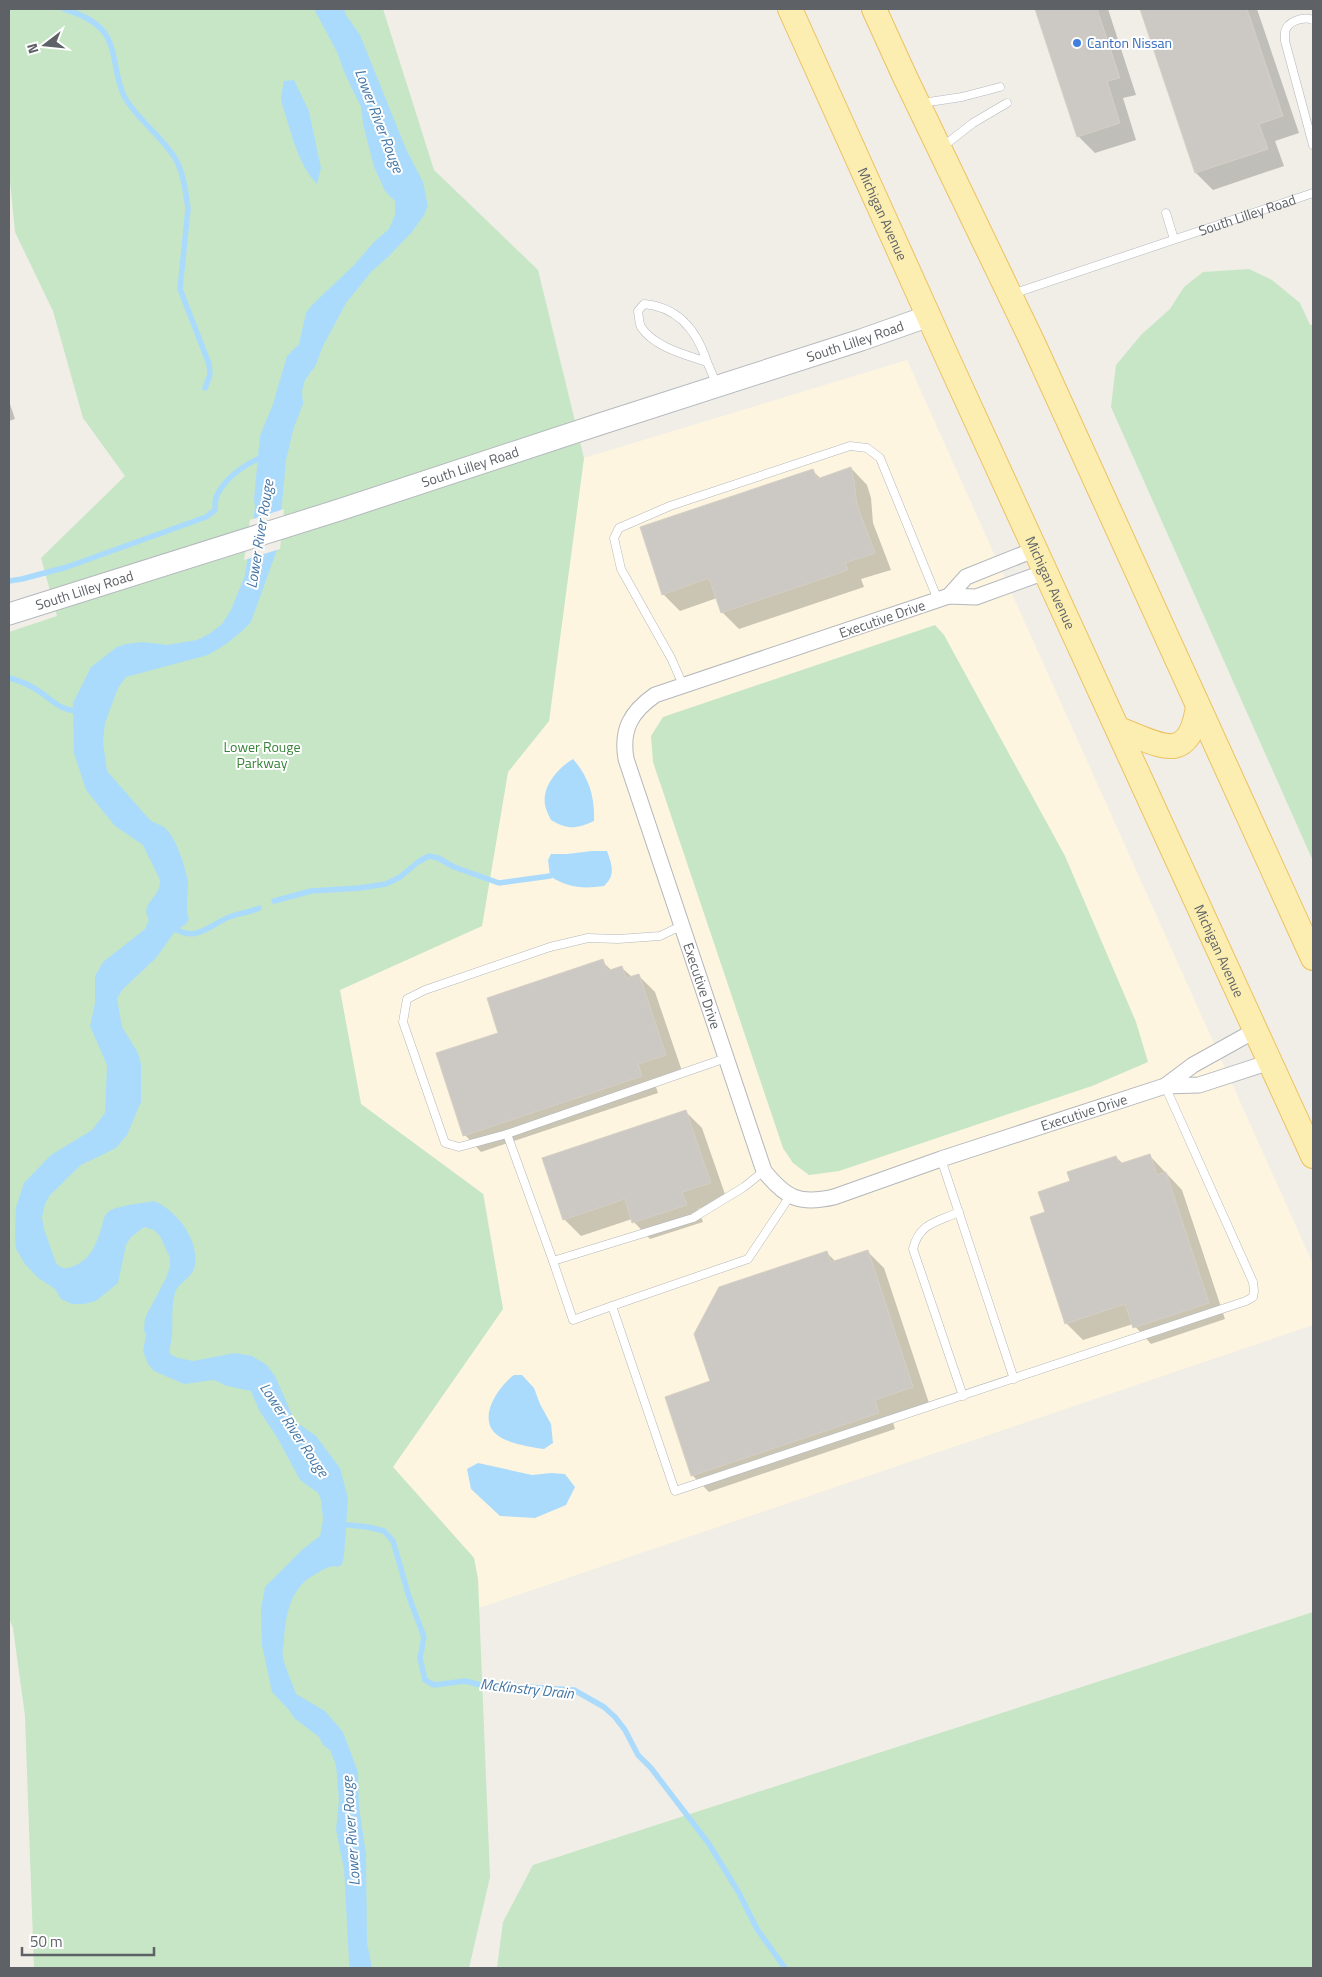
<svg xmlns="http://www.w3.org/2000/svg" width="1322" height="1977" font-family="'Titillium Web',sans-serif">
	<style>
		.commercial { fill: #fdf5df }
		.green { fill: #c6e6c5 }
		.water { fill: #abdbfc }
		.pier { fill: #f0eee7 }
		.shadow { fill: #0003 }
		.lines { fill: none; stroke-linecap: round; stroke-linejoin: round }
		.stream { stroke: #abdbfc; stroke-width: 5.5 }
		.building { fill: #ccc8c4; stroke: #d5cfc5 }
		.lane-casing { stroke: #b4b7bb; stroke-width: 9 }
		.street-casing { stroke: #b4b7bb; stroke-width: 17 }
		.secondary-casing { stroke: #b5b9be; stroke-width: 23 }
		.primary-casing { stroke: #ecc263; stroke-width: 26 }
		.lane { stroke: #fff; stroke-width: 8 }
		.street { stroke: #fff; stroke-width: 15 }
		.secondary { stroke: #fff; stroke-width: 21 }
		.primary { stroke: #fcedb0; stroke-width: 24 }
		.shop-dot { fill: #3f7fe0; stroke: #fff; stroke-width: 2 }
		.labels { text-anchor: middle; stroke-width: 4; stroke-linejoin: round; paint-order: stroke }
		.shop-label { font-size: 14px; fill: #366cbe; stroke: #fff; text-anchor: start }
		.street-label { font-size: 14px; fill: #5e6267; stroke: #fff }
		.park-label { font-size: 14px; fill: #39833a; stroke: #fff }
		.water-label { font-size: 15px; font-style: italic; fill: #4477a6; stroke: #fff }
	</style>
	<rect width="100%" height="100%" fill="#f0eee7"/>
	<!-- commercial -->
	<path class="commercial" d="M907 360 1313 1264V1325L479 1608 478 1579 474 1558 393 1467 503 1309 484 1194 361 1104 340 990 482 926 508 772 549 721 584 458Z"/>
	<!-- green -->
	<path class="green" d="M9 9H383L434 170 538 270 584 458 549 721 508 772 482 926 340 990 361 1104 483 1194 503 1309 393 1467 474 1558 478 1579 490 1877 469 1968H34L25 1716 13 1628 9 1618V632L57 616 41 558 125 476 83 418 53 311 15 232 9 171Z
		M1249 269 1272 280 1300 303 1310 325H1313V861L1111 407 1116 365 1141 335 1170 309 1184 287 1203 272Z
		M935 625 944 635 1065 856 1136 1022 1148 1062 1092 1086 839 1171 809 1175 793 1163 783 1148 653 762 651 736 663 717Z
		M1313 1612V1968H497L503 1922 533 1865Z"/>
	<!-- water -->
	<path class="water" d="M314 9H344L346 15 360 35 406 149 423 182 428 206 424 215 412 232 388 257 372 271 346 303 322 348 316 365 305 380 302 391 303 404 294 427 286 460 278 547 251 622C239 635 223 647 208 655L126 677 118 688 105 723 103 742 107 771 149 819C154 824 161 824 166 829 176 837 187 871 188 884 188 896 185 907 189 919L186 924 176 930 156 958 123 989 117 998 122 1027 138 1053 141 1064V1102L127 1135 116 1148 81 1165 50 1195 45 1204 42 1217 44 1229 56 1263C62 1270 66 1269 74 1266 92 1258 96 1244 102 1226 103 1221 104 1216 108 1212 114 1206 144 1203 154 1201 177 1210 202 1243 194 1269 191 1278 178 1283 175 1293 171 1306 173 1321 172 1335 172 1341 169 1348 170 1354L178 1358 193 1361 235 1353 252 1356 267 1365 275 1376 293 1417 299 1424 316 1436 340 1468 348 1498 344 1556 342 1564 338 1567C330 1564 321 1571 314 1575 290 1588 285 1617 284 1642 283 1647 282 1653 283 1658 286 1670 292 1682 296 1694L325 1711 343 1732 358 1772 359 1807 366 1854 367 1943 372 1968H350L349 1961 344 1869 336 1830 339 1801 336 1765 330 1750 323 1745 319 1737 294 1718 289 1710 272 1692 262 1645 261 1609 265 1587 303 1549 320 1536 323 1520 321 1500 318 1493 300 1480 278 1439 259 1410 251 1391 227 1386 214 1380 184 1384 154 1371 148 1364 143 1351 146 1335 144 1330 145 1318 166 1278 170 1266V1258L160 1236 154 1230 144 1227 131 1237 126 1245 118 1283 96 1301 84 1304H72L61 1299 55 1289 37 1277 25 1264 16 1249 15 1235 16 1207 24 1183 51 1155 92 1130 105 1113 107 1065 90 1026 95 1003V976L103 962 145 929 149 920C139 902 161 899 160 880L143 845 115 826 86 790 74 753 73 703 91 667 117 647 126 644 143 642 167 645 197 640 209 634 222 624 231 610 245 575 255 507 254 498 260 436 273 404 287 356 299 344 306 313 312 305 354 265 374 242 389 229 395 215V201L385 191 374 167 363 124 361 107 345 74 337 52Z
		M294 80 309 111 321 168 317 184C297 163 291 131 282 104L281 97 284 81Z
		M573 759C589 777 595 797 594 821 576 829 568 830 551 820 549 816 546 810 545 805 542 786 558 768 573 759Z
		M592 851H607C612 865 616 875 604 886 584 889 567 888 550 876L548 860 551 854H567Z
		M514 1375H522L534 1388 540 1404 551 1424 553 1443 544 1449C531 1447 505 1443 496 1434 477 1417 499 1386 514 1375Z
		M478 1463 532 1475 551 1473 565 1474 575 1487 566 1505 535 1518 500 1516 471 1489 467 1469Z"/>
	<!-- pier -->
	<path class="pier" d="M284 509 280 549 244 560 250 520Z"/>
	<!-- shadow -->
	<path class="shadow" d="M1037 9H1108L1136 95 1123 98 1136 140 1095 153 1078 136Z
		M1142 9H1257L1299 133 1275 141 1284 166 1213 190 1196 173Z
		M9 401 15 419 9 421Z
		M851 468 867 485 871 498 873 523 891 570 861 579 864 587 739 629 722 612 717 598 680 611 663 594 813 471 821 479Z
		M602 961 612 971 622 968 632 977 638 975 655 992 682 1071 654 1081 658 1093 481 1152 465 1135 499 1034Z
		M685 1111 702 1128 727 1200 698 1209 703 1222 650 1239 634 1222 632 1219 581 1236 564 1219Z
		M1150 1156 1182 1190 1225 1319 1151 1344 1133 1324 1083 1340 1066 1323 1046 1213 1071 1182 1116 1157 1123 1164Z
		M867 1251 884 1268 929 1403 891 1416 895 1429 709 1492 692 1475 712 1382 826 1252 836 1262Z"/>
	<g class="lines">
		<!-- stream -->
		<path class="stream" d="M64 9C77 13 94 20 103 31 117 48 114 76 124 96 136 118 159 134 173 155 183 169 186 192 188 209L180 289 209 364 210 375 205 388
			M9 581 22 579 67 567 206 517 215 510C216 505 214 500 217 495 226 477 246 463 265 456
			M9 678C17 680 27 684 34 688 54 700 56 710 82 712
			M274 901 311 891 359 888 386 884 400 877 418 862 429 856 438 858 454 867 499 883 550 876
			M171 926C196 945 209 924 232 916 241 913 251 912 259 908
			M339 1524 368 1527 384 1531 393 1541 409 1597 424 1637 420 1658 425 1680 434 1685 465 1681 493 1688 510 1686 574 1690 604 1707 615 1717 625 1730 638 1755 651 1768 709 1844 739 1893 757 1929 785 1968"/>
	</g>
	<!-- building -->
	<path class="building" d="M1035 9H1097L1120 78 1107 81 1120 123 1077 137Z
		M1140 9H1247L1283 116 1259 124 1268 149 1195 173Z
		M851 467 854 480 857 505 875 553 845 563 848 570 721 613 709 578 662 595 640 527 813 469 817 479Z
		M603 959 607 971 622 966 626 978 639 974 666 1055 638 1064 642 1076 463 1136 436 1053 498 1033 487 998Z
		M686 1110 711 1183 682 1192 687 1205 632 1223 625 1199 563 1220 542 1158Z
		M1150 1154 1157 1175 1166 1172 1209 1303 1133 1328 1125 1304 1065 1324 1030 1217 1045 1212 1038 1192 1070 1181 1067 1172 1116 1156 1119 1164Z
		M868 1250 913 1387 875 1400 879 1413 691 1476 665 1397 710 1381 694 1334 719 1287 827 1251 831 1262Z"/>
	<g class="lines">
		<!-- lane casing -->
		<g class="lane-casing">
			<g id="lane">
				<path d="M1313 20C1304 16 1287 21 1285 32 1285 35 1285 38 1285 41L1313 145"/>
				<path d="M922 103 962 97 1000 87"/>
				<path d="M941 148 973 123 1007 103"/>
				<path d="M1166 213 1174 239"/>
				<path id="s1" d="M1012 294 1313 193"/>
				<path d="M707 362C697 331 679 307 644 304L638 311C639 316 639 323 641 327 654 347 686 355 707 362L717 385"/>
				<path d="M683 685 671 658 621 569 614 538 619 528 670 506 850 446 867 448 880 458 938 600"/>
				<path d="M681 926 660 936 618 939 588 938 550 947 425 990 407 999 403 1022 445 1143 459 1147 507 1134 553 1261 693 1218 744 1187 764 1171"/>
				<path d="M507 1134 726 1058"/>
				<path d="M941 1159 1014 1379"/>
				<path d="M790 1196 748 1259 612 1306 675 1491 1246 1301 1253 1297 1254 1291 1253 1282 1165 1086"/>
				<path d="M959 1212C937 1222 919 1223 913 1249L963 1396"/>
				<path d="M553 1261 573 1320 612 1306"/>
			</g>
		</g>
		<!-- street casing -->
		<g class="street-casing">
			<g id="street">
				<path id="s2" d="M1045 572 976 597 949 596 655 695C631 712 621 729 626 759L764 1171C786 1198 799 1205 834 1197L941 1159 1165 1086 1193 1065 1256 1030"/>
				<path d="M949 596 966 577 1036 549"/>
				<path d="M1165 1086 1199 1085 1270 1062"/>
			</g>
		</g>
		<!-- secondary casing -->
		<g class="secondary-casing">
			<g id="secondary">
				<path id="s3" d="M9 614 339 510 597 425 861 340 929 316"/>
			</g>
		</g>
		<!-- primary casing -->
		<g class="primary-casing">
			<g id="primary">
				<path id="s4" d="M790 9 947 357 1313 1156"/>
				<path d="M874 9 905 77 1033 343 1313 958"/>
				<path d="M1118 729C1158 743 1188 768 1198 707"/>
			</g>
		</g>
		<!-- lane -->
		<use href="#lane" class="lane"/>
		<!-- street -->
		<use href="#street" class="street"/>
		<!-- secondary -->
		<use href="#secondary" class="secondary"/>
		<!-- primary -->
		<use href="#primary" class="primary"/>
	</g>
	<!-- markers -->
	<circle class="shop-dot" cx="1077" cy="43" r="5"/>
	<g class="labels">
		<!-- shop labels -->
		<g class="shop-label">
			<text x="1087" y="48">Canton Nissan</text>
		</g>
		<!-- street labels -->
		<g class="street-label">
			<text dy="5" stroke="none"><textPath href="#s4" startOffset="225">Michigan Avenue</textPath></text>
			<text dy="5" stroke="none"><textPath href="#s1" startOffset="248">South Lilley Road</textPath></text>
			<text dy="5" stroke="none"><textPath href="#s3" startOffset="889">South Lilley Road</textPath></text>
			<text dy="5" stroke="none"><textPath href="#s3" startOffset="484">South Lilley Road</textPath></text>
			<text dy="5" stroke="none"><textPath href="#s4" startOffset="630">Michigan Avenue</textPath></text>
			<text dy="5" stroke="none"><textPath href="#s3" startOffset="79">South Lilley Road</textPath></text>
			<text transform="translate(882 619) rotate(-19)" y="5">Executive Drive</text>
			<text dy="5" stroke="none"><textPath href="#s4" startOffset="1035">Michigan Avenue</textPath></text>
			<text dy="5" stroke="none"><textPath href="#s2" startOffset="725">Executive Drive</textPath></text>
			<text dy="5" stroke="none"><textPath href="#s2" startOffset="1265">Executive Drive</textPath></text>
		</g>
		<!-- park labels -->
		<g class="park-label">
			<text x="262" y="752">Lower Rouge<tspan x="262" dy="16">Parkway</tspan></text>
		</g>
		<!-- water labels -->
		<g class="water-label">
			<text transform="translate(379 121) rotate(69)" y="5">Lower River Rouge</text>
			<text transform="translate(260 534) rotate(-81)" y="5">Lower River Rouge</text>
			<text transform="translate(294 1430) rotate(56)" y="5">Lower River Rouge</text>
			<text transform="translate(527 1689) rotate(6)" y="5">McKinstry Drain</text>
			<text transform="translate(351 1831) rotate(-94)" y="5">Lower River Rouge</text>
		</g>
	</g>
	<!-- border -->
	<rect width="1322" height="1977" fill="none" stroke="#5e6267" stroke-width="20"/>
	<!-- north arrow -->
	<g transform="translate(45 45) rotate(254)" stroke="#ffffff" stroke-width="4" paint-order="stroke">
	<path d="M0-4L9 19L0 12L-9 19Z" fill="#5e6267"/>
	<text y="-8" font-size="14" font-weight="bold" text-anchor="middle" fill="#5e6267">N</text>
	</g>
	<!-- scale -->
	<path d="M22 1947v8h132v-8" fill="none" stroke="#5e6267" stroke-width="2.5"/>
	<text x="30" y="1947" font-size="15" fill="#5e6267" stroke="#ffffff" stroke-width="4" paint-order="stroke">50 m</text>
</svg>
